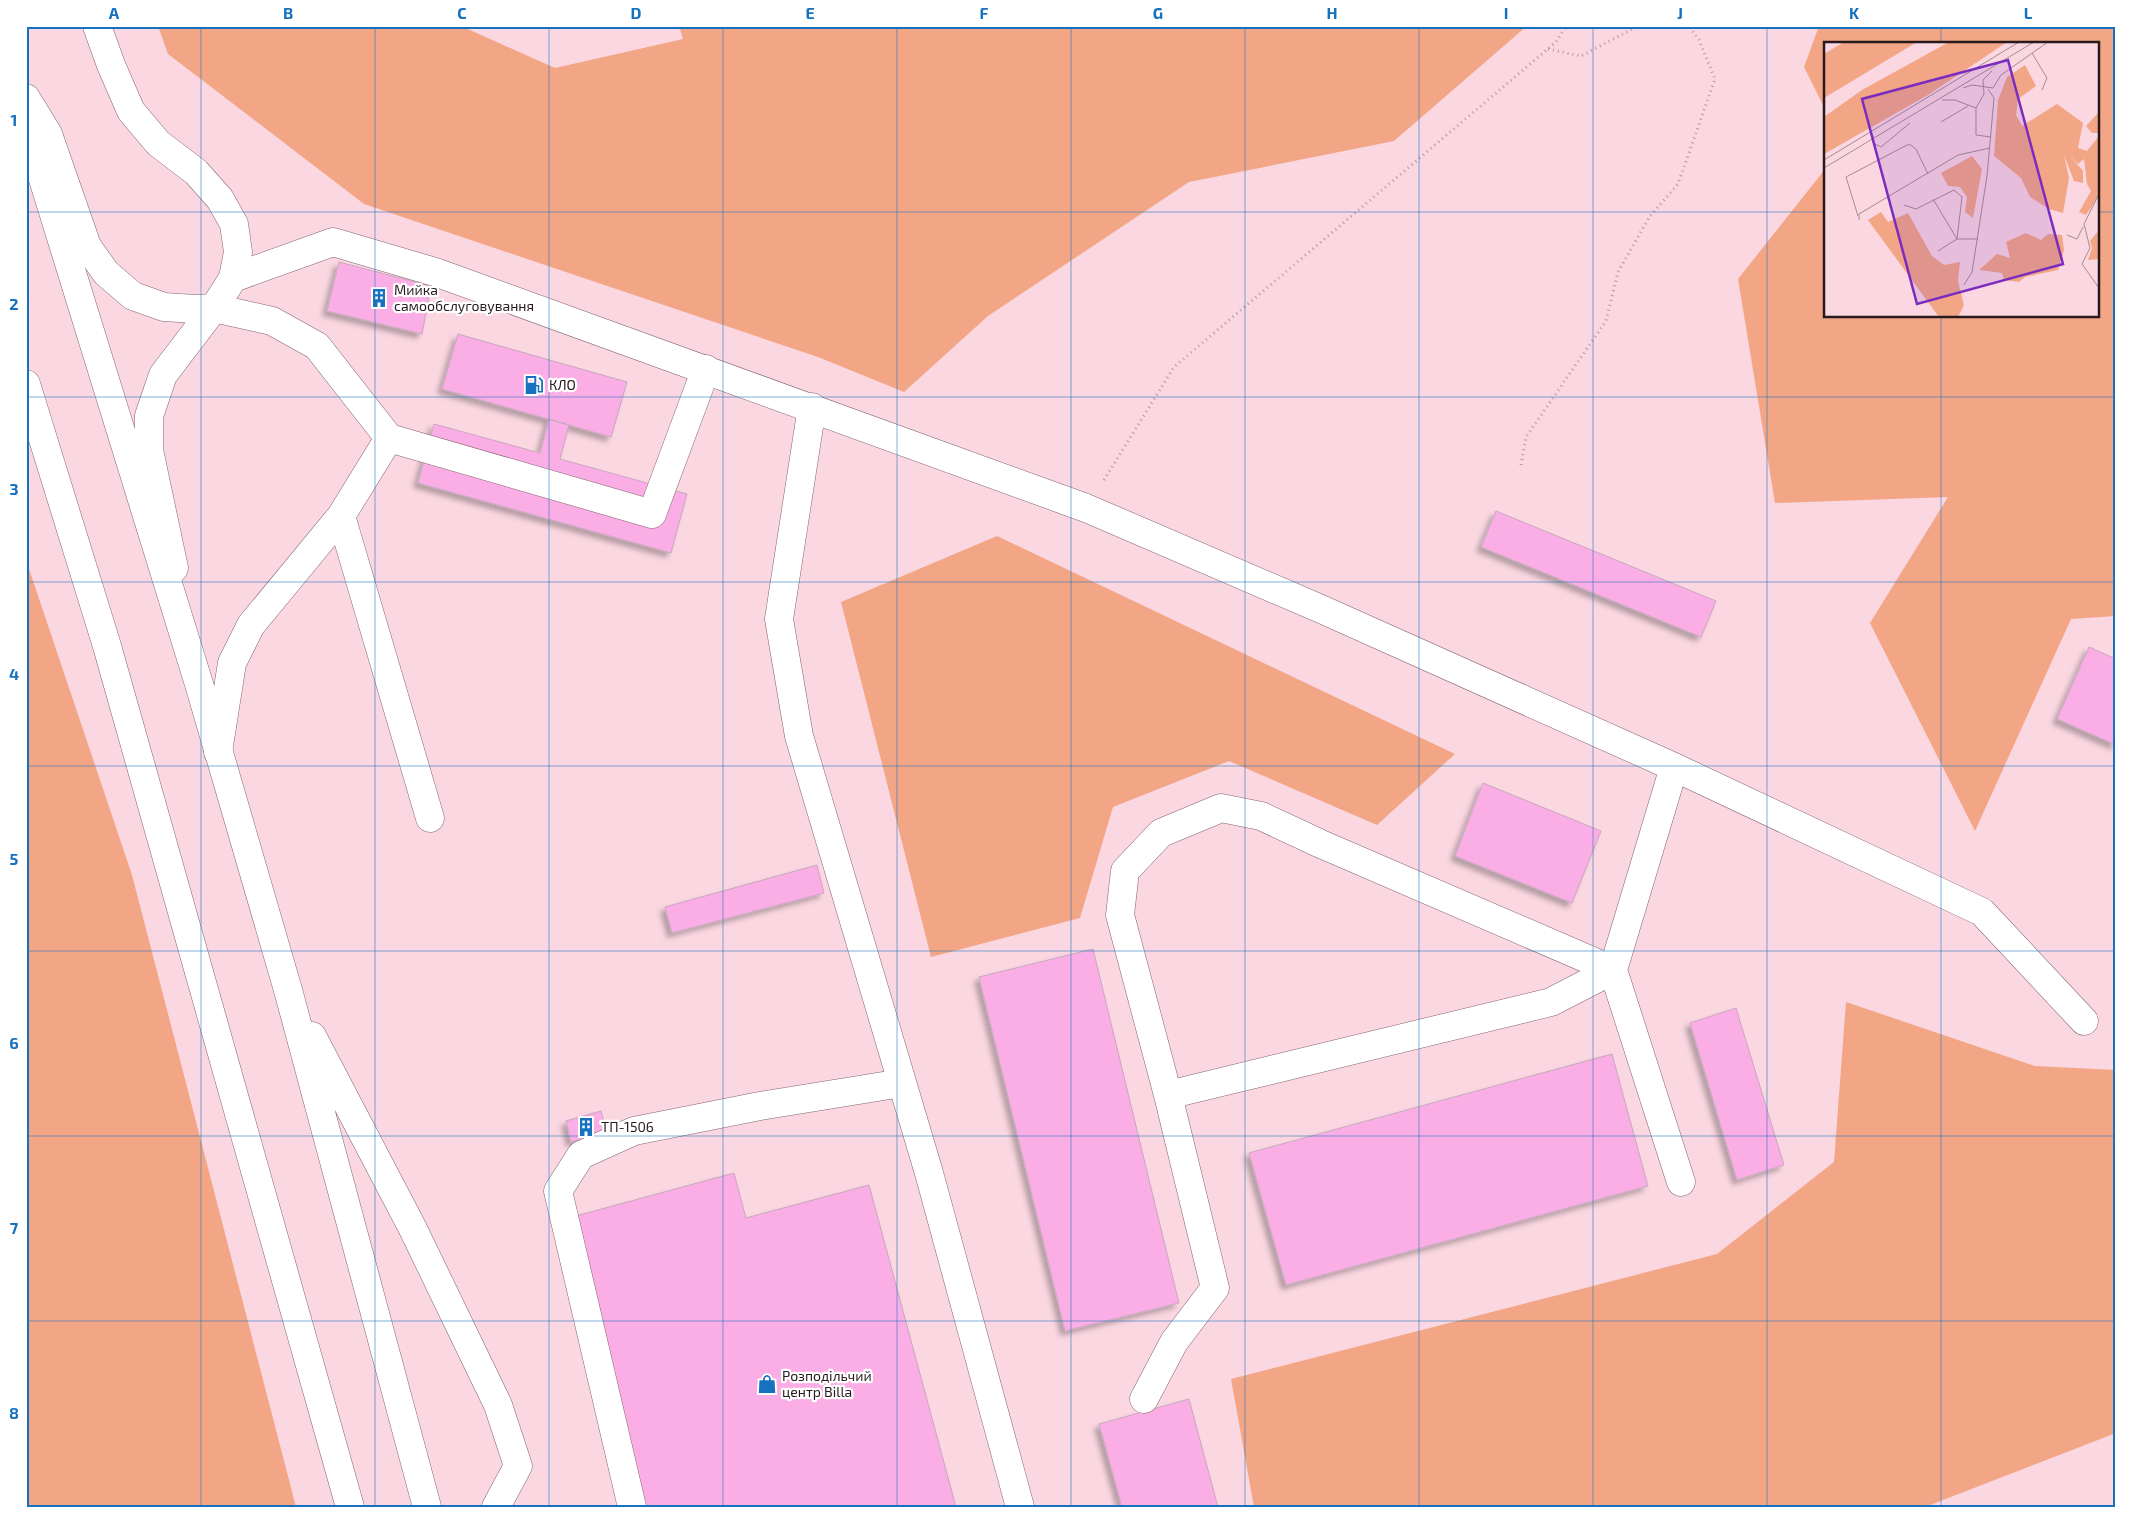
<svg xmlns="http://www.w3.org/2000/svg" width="2142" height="1533" font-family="'Exo 2',sans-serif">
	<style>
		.green { fill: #f3a686 }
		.building { fill: #fbade5; stroke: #c5a9bc; filter: url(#shadow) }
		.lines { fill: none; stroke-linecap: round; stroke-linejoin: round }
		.minor-casing { stroke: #83656e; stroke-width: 29 }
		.highway-casing { stroke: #83656e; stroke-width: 29 }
		.path { stroke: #b499a0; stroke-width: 3; stroke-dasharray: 1 4; stroke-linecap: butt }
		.minor { stroke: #fff; stroke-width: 28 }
		.highway { stroke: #fff; stroke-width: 28 }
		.grid { fill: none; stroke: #1671be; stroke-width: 1; stroke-opacity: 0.55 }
		.labels { text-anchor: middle; stroke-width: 4.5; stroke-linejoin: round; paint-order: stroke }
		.poi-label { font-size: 14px; fill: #261a1d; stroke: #fff; text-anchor: start }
		.inset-road { fill: none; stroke: #a58b93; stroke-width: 1 }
		.view { fill: #7b2cbf; fill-opacity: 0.15; stroke: #7b2cbf; stroke-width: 2.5 }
		.inset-edge { fill: none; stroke: #261a1d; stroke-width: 2.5 }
		.neatline { fill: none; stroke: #1671be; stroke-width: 2 }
		.grid-label { font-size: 16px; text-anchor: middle; font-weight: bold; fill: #1671be }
	</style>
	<defs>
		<filter id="shadow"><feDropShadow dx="-4.5" dy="4.5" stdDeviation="2.5" flood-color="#0004"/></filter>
	</defs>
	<rect width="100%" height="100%" fill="#fad7e1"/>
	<!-- green -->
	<path class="green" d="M158 26H461L555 68 683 39 679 26H1527L1394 141 1189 182 988 316 904 392 818 357 364 204 168 54Z
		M1819 26H2116V616L2071 619 1975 831 1870 623 1948 497 1775 503 1738 279 1826 168V316H2098V44H1826V111L1804 67Z
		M997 536 1455 754 1377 825 1229 761 1113 807 1080 918 931 957 841 602Z
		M26 560 132 875 296 1507H26Z
		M1846 1002 2035 1066 2116 1070V1433L1925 1507H1254L1231 1379 1717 1254 1834 1162Z"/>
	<!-- building -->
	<path class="building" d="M339 262 431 286 422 334 327 311Z
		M458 334 627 382 611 437 442 389Z
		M549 419 569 425 560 459 687 494 671 553 418 483 434 424 540 453Z
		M1496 511 1716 601 1701 637 1481 547Z
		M2089 647 2116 659V745L2057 719Z
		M1483 783 1601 831 1572 903 1455 856Z
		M817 865 824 893 672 933 665 907Z
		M1093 949 1179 1303 1065 1331 979 977Z
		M1736 1008 1784 1165 1737 1180 1690 1023Z
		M1612 1054 1648 1186 1286 1285 1249 1153Z
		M601 1111 607 1133 571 1142 566 1121Z
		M734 1173 746 1218 869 1185 956 1507H644L576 1216Z
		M1189 1399 1218 1507H1122L1099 1424Z"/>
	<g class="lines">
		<!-- minor casing -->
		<g class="minor-casing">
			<path id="minor" d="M97 26 111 65 131 111 158 143 196 172 220 199 234 224 238 252 233 278 214 308 163 375 149 416V450L174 568
				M26 98 48 134 87 246 106 273 133 296 164 307 195 309 214 308 272 321 317 346 389 438 652 514 706 369
				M233 278 333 242 435 272 1086 508 1321 609 1674 767 1982 912 2084 1021
				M812 407 779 619 799 736 929 1173 1020 1507
				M341 516 430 818
				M218 752 232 663 251 625 341 516 389 438
				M1168 1095 1551 1002 1613 970 1674 767
				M1144 1399 1174 1342 1215 1288 1168 1095 1120 915 1125 871 1161 833 1221 808 1261 816 1321 844 1613 970 1681 1182
				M632 1507 558 1191 581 1155 634 1131 760 1106 902 1083"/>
		</g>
		<!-- highway casing -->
		<g class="highway-casing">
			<path id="highway" d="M26 124 199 684 288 990 427 1507
				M26 384 107 646 350 1507
				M312 1036 413 1229 498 1405 518 1466 496 1507"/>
		</g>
		<!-- path -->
		<path class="path" d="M1548 49 1581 56 1638 26
			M1521 465 1526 437 1606 321 1618 272 1650 216 1678 184 1715 79 1699 40 1689 26
			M1104 480 1174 367 1556 42 1566 26"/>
		<!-- minor -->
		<use href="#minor" class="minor"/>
		<!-- highway -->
		<use href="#highway" class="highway"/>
	</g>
	<!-- grid -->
	<path class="grid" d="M201 26V1507M375 26V1507M549 26V1507M723 26V1507M897 26V1507M1071 26V1507M1245 26V1507M1419 26V1507M1593 26V1507M1767 26V1507M1941 26V44M26 212H1826M2098 212H2116M1941 316V1507M26 397H2116M26 582H2116M26 766H2116M26 951H2116M26 1136H2116M26 1321H2116"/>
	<!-- icons -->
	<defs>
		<g id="building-bare" transform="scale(1.5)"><path d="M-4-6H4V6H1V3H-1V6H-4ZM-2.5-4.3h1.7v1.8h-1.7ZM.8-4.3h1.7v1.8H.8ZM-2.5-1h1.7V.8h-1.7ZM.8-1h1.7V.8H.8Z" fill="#1671be" stroke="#fff" stroke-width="2.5" paint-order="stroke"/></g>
		<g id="fuel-bare" transform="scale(1.5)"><path d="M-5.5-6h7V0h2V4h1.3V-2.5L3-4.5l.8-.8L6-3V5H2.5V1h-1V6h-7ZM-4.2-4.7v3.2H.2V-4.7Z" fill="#1671be" stroke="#fff" stroke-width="2.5" paint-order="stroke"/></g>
		<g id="shop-bare" transform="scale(1.5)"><path d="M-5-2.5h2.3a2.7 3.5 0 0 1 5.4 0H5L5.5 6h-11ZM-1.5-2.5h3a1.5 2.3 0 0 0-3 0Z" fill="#1671be" stroke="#fff" stroke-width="2.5" paint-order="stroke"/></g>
	</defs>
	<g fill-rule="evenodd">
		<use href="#building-bare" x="379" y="298"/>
		<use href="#fuel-bare" x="534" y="385"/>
		<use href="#building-bare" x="586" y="1127"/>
		<use href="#shop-bare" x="767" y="1384"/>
	</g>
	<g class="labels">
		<!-- poi labels -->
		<g class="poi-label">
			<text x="394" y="295">Мийка<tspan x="394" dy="16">самообслуговування</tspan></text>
			<text x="549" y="390">КЛО</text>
			<text x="601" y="1132">ТП-1506</text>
			<text x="782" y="1381">Розподільчий<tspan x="782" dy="16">центр Billa</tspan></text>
		</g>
	</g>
	<!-- overview -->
	<g transform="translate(1824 42)">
		<rect width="275" height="275" fill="#fad7e1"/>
		<path d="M20 0H93L0 56V12ZM125 0H183L104 53 0 112V75L38 48ZM201 23 212 44 194 57 192 73 198 84 233 62 259 81 254 106 263 109 275 94V154L262 173 255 170 267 149 263 142 260 117 254 122 246 114 259 129V141L250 139 240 113 245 136 239 171 225 167 206 155 197 136 170 114 174 58 183 35ZM275 70V91H268L262 84ZM148 114 158 127 149 176 141 170 143 155 136 145 124 144 117 131ZM57 170 64 180 84 171 108 214 120 223 136 220 134 239 140 263 134 275H115L44 178ZM275 188V217L264 218 268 206 266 199ZM202 191 217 198 224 192 238 193 240 208 234 228 201 235 195 240 180 238 178 231 155 228 173 212 186 216 182 200Z" fill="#f3a686"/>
		<path class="inset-road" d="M208 11 223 36 218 48M139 46 148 43 169 46 177 33 224 0M118 58H131L152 66M117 80 144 64M49 94V101L57 105 86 81M167 95 152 93V66L160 52 159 38 168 29M0 118 195 0M0 126 210 0M275 152 260 182 266 206 258 222 275 246M109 157 133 197H154M80 163 92 167 130 148 138 155 133 197 114 209M34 174 22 135 85 102 92 107 104 132M35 178V172L134 113 166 106M243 193 253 197 259 185M140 243 148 230 163 134 170 56 164 47"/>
		<path class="view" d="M184 18 239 222 93 262 38 57Z"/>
		<rect width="275" height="275" class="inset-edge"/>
	</g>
	<!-- border -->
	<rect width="2142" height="1533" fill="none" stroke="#ffffff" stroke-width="55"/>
	<rect x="28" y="28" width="2086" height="1478" class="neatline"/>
	<g class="grid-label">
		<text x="114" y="19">A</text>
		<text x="288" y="19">B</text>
		<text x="462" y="19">C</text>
		<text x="636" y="19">D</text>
		<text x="810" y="19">E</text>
		<text x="984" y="19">F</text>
		<text x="1158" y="19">G</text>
		<text x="1332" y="19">H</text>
		<text x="1506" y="19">I</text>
		<text x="1680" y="19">J</text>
		<text x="1854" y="19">K</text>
		<text x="2028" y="19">L</text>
		<text x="14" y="126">1</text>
		<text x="14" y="310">2</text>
		<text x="14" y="495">3</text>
		<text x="14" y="680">4</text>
		<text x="14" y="865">5</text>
		<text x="14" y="1049">6</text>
		<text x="14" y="1234">7</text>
		<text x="14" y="1419">8</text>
	</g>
</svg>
